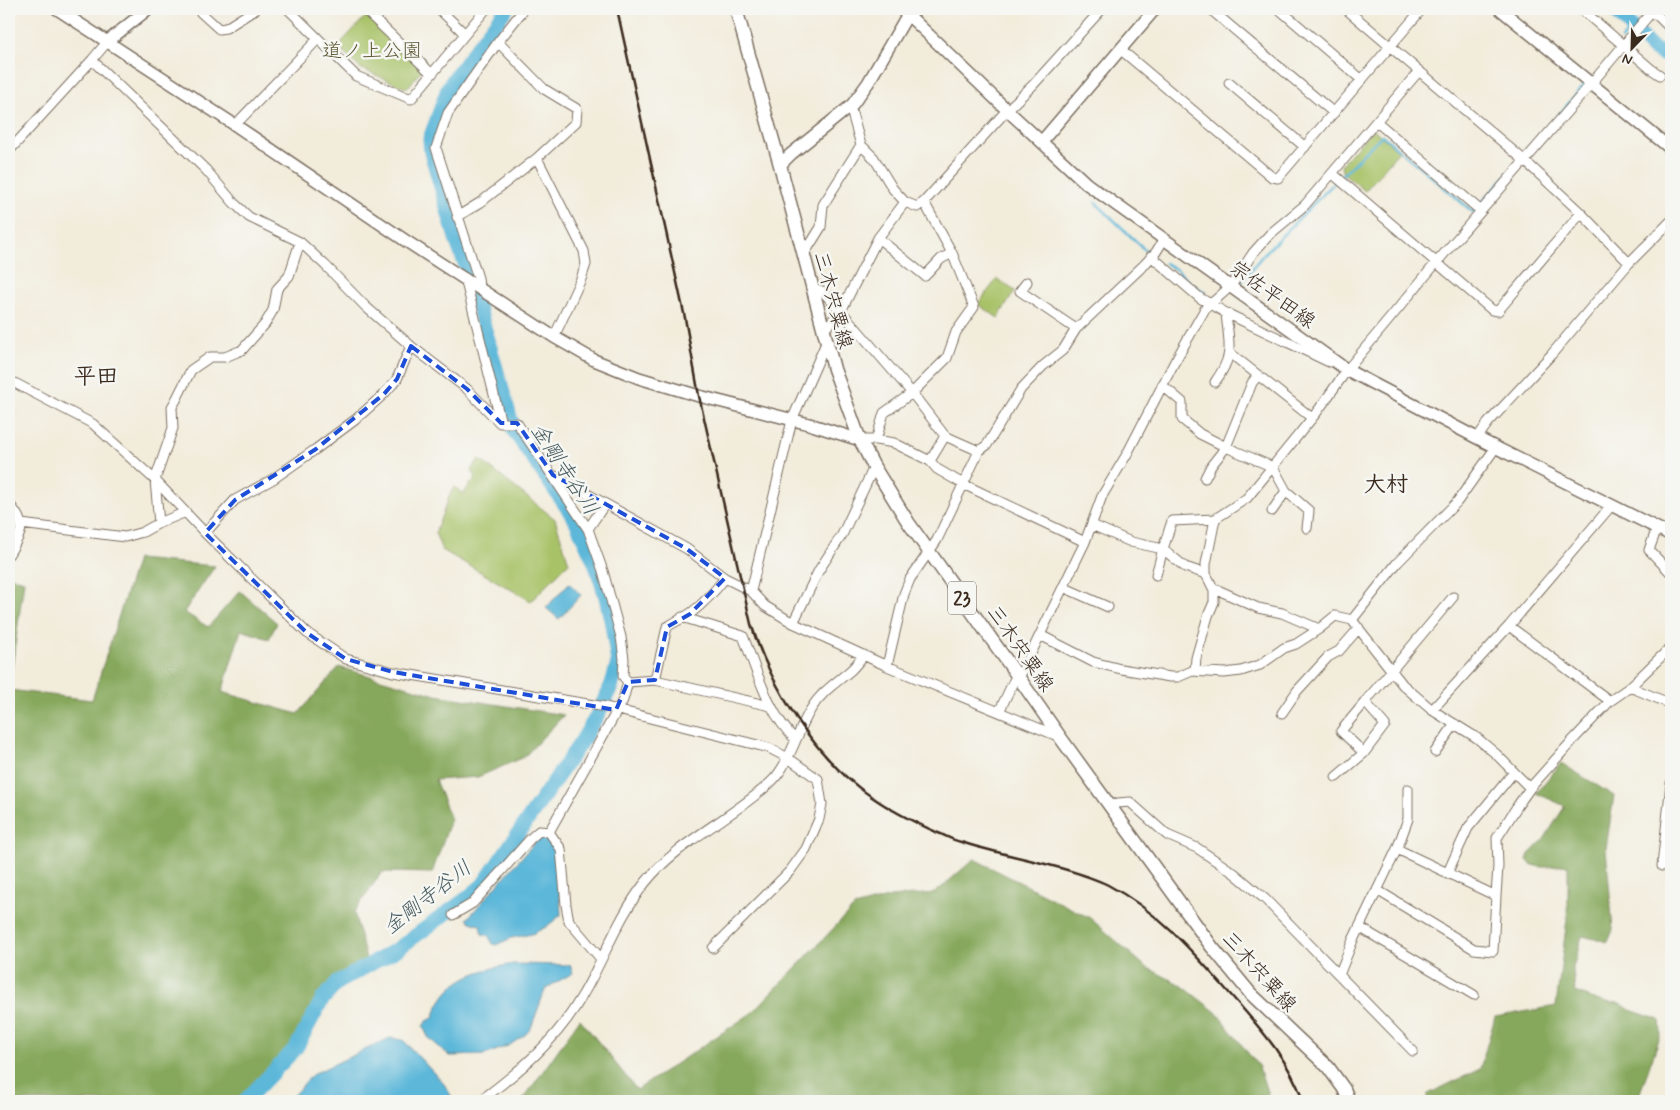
<svg xmlns="http://www.w3.org/2000/svg" width="1680" height="1110" font-family="Mynerve,'Klee One',sans-serif">
	<style>
		.green { fill: #a8c268; stroke: #727643 }
		.forest { fill: #86a85c; stroke: #60693d }
		.water { fill: #5bb7d9; stroke: #4b707c }
		.lines { fill: none; stroke-linecap: round; stroke-linejoin: round }
		.stream { stroke: #5bb7d9; stroke-width: 2.5 }
		.river { stroke: #5bb7d9; stroke-width: 15 }
		.street-casing { stroke: #7b6e60; stroke-width: 11 }
		.secondary-casing { stroke: #7b6e60; stroke-width: 14 }
		.primary-casing { stroke: #7b6e60; stroke-width: 15 }
		.street { stroke: #fff; stroke-width: 9 }
		.secondary { stroke: #fff; stroke-width: 11 }
		.primary { stroke: #fff; stroke-width: 12 }
		.rail { stroke: #3b2a1e; stroke-width: 2.5 }
		.marked { fill: none; stroke: #1d4ed8; stroke-width: 4; stroke-dasharray: 10 6; stroke-linejoin: round }
		.labels { text-anchor: middle; stroke-width: 5; stroke-linejoin: round; paint-order: stroke }
		.shield { fill: #f6f6f2; stroke: #73675e; stroke-width: 1 }
		.shield-label { font-size: 19px; font-weight: bold; fill: #3b2a1e }
		.park-label { font-size: 20px; fill: #5c5834; stroke: #f6f6f2 }
		.street-label { font-size: 20px; fill: #3b2a1e; stroke: #f6f6f2 }
		.water-label { font-size: 21px; font-style: italic; fill: #465b5f; stroke: #f6f6f2 }
		.quarter-label { font-size: 22px; font-weight: bold; fill: #3b2a1e; stroke: #f6f6f2 }
	</style>
	<rect width="100%" height="100%" fill="#f6f6f2"/>
	<filter id="ink" filterUnits="userSpaceOnUse"><feTurbulence type="fractalNoise" baseFrequency=".02" numOctaves="2"/><feDisplacementMap in="SourceGraphic" scale="10" xChannelSelector="R" yChannelSelector="G"/><feConvolveMatrix kernelMatrix="1 2 1 2 8 2 1 2 1" color-interpolation-filters="sRGB"/></filter>
	<filter id="wash" filterUnits="userSpaceOnUse"><feTurbulence type="fractalNoise" baseFrequency=".0096" numOctaves="4" result="noise"/><feDisplacementMap in="SourceGraphic" scale="20" xChannelSelector="R" yChannelSelector="G"/><feGaussianBlur stdDeviation="1.12" result="paint"/><feColorMatrix in="noise" values="0 0 0 0 0 0 0 0 0 0 0 0 0 0 0 0 0 1.4 0 .05"/><feComposite in="paint" operator="in"/></filter>
	<g filter="url(#wash)">
		<rect width="100%" height="100%" fill="#f2ecdb"/>
		<!-- green -->
		<path class="green" d="M367 15 422 70 408 87 405 88 360 68 337 47Z
			M1373 129 1399 151 1365 191 1342 172 1341 165Z
			M997 279 1015 291 998 318 978 304Z
			M479 459 555 519 569 563 531 601 442 550 435 533 451 492 455 487 463 494 476 477 471 470Z"/>
		<!-- forest -->
		<path class="forest" d="M137 559 215 566 184 612 208 627 240 591 277 623 269 639 241 630 222 692 298 714 339 667 436 695 564 715 524 757 478 777 435 780 451 819 432 873 382 872 354 912 366 959 320 992 290 1047 235 1101H9V576L24 581 9 690 92 700Z
			M1561 763 1614 796 1606 848 1613 930 1608 942 1582 936 1573 968 1575 992 1602 1002 1620 1003 1630 1010 1660 1020 1661 1034 1637 1101H1427L1428 1094 1480 1069 1495 1017 1556 1006 1568 911V865C1555 865 1536 872 1527 860L1529 854 1544 839 1565 806 1536 793Z
			M974 859 1090 918 1146 967 1181 985 1216 1012 1259 1067 1270 1101H522L580 1019 637 1090 753 1012 854 907 891 897 935 893Z"/>
		<!-- water -->
		<path class="water" d="M569 583 581 595 559 619 546 608Z
			M544 836 550 839 558 859 561 915 546 927 532 934 511 938 496 945 493 944 488 935 482 934 480 925 470 922 467 919 537 840 541 837Z
			M513 964 570 965 573 973 550 986 545 990 531 1028 526 1034 510 1045 485 1055 449 1056 428 1037 423 1026 427 1021 433 1018C447 978 475 971 513 964Z
			M390 1038 403 1040 444 1084 453 1099C440 1103 426 1101 413 1098L408 1101H288L313 1074Z"/>
		<g class="lines">
			<!-- stream -->
			<path class="stream" d="M1621 40 1632 27
				M1555 119 1586 83
				M1341 176 1382 135 1473 212 1519 161
				M1096 203 1143 248 1150 253
				M1165 263 1177 270 1191 284 1205 292
				M1239 285 1262 256 1337 180"/>
			<!-- river -->
			<path class="river" d="M1613 9 1653 49 1671 58
				M245 1101 296 1048 322 1000 338 982 396 950 466 899 483 885 581 742 597 716 612 684 618 663 612 624 606 597 596 565 575 519 514 431 468 271 457 242 431 152 430 139 449 86 469 58 506 9"/>
		</g>
	</g>
	<g filter="url(#ink)">
		<g class="lines">
			<!-- street casing -->
			<g class="street-casing">
				<path id="street" d="M197 9 219 29 226 28 256 9
					M288 9 356 76 411 99 486 9
					M364 9 432 74
					M439 9 465 34
					M1210 9 1334 113
					M1279 9 1362 80
					M1346 9 1525 161 1581 213 1629 263
					M1581 9 1651 69 1660 75
					M1651 9 1671 29
					M498 42 544 89 577 109 576 122 537 158 584 251 586 264 581 279 554 337
					M1120 49 1272 177 1278 178 1422 9
					M92 60 206 170 234 203 249 217 300 242 325 265 366 307 411 346 467 389 500 423
					M1229 83 1305 147
					M852 105 851 110 861 145 874 158 893 189 905 202 917 207 924 202 1007 110 1033 85 1102 9
					M1377 122 1481 211
					M235 125 318 39
					M9 151 92 60 108 41
					M1333 174 1492 310 1498 311 1581 213
					M457 217 481 202 537 158
					M878 238 925 276 941 259 952 253
					M803 256 821 227 823 205 861 145
					M1151 256 1200 298 1226 313 1329 362
					M465 278 501 423H517L588 529 603 571 621 637 624 659 623 676 628 682 623 700 549 832 561 849 566 905 569 921 601 959
					M1027 282 1020 291 1076 329
					M479 287 478 278 436 148 448 113 498 42 524 9
					M811 287 822 291 841 311 912 393 945 436 930 461
					M823 331 841 311 878 238 905 202
					M1230 353 1312 418
					M9 380 93 424 155 480 205 533 307 633 346 659 393 672 606 707 769 748 788 758 818 779 822 804 819 819 806 849 790 871 713 948
					M1215 382C1235 354 1229 346 1226 313
					M1162 385 1182 402V419L1200 434 1226 447 1273 467 1286 491 1272 511
					M945 436 979 451
					M1477 438 1488 423 1551 355 1629 263 1671 221
					M860 440H876L894 443 930 461 937 469 963 484 1085 542
					M876 440 884 413 912 393 947 358 956 332 974 307 952 253 924 202
					M555 476 687 549 725 578 751 591 765 606 793 623 887 666 1060 737
					M1205 478 1211 466 1226 447 1252 383 1258 375
					M1286 491 1309 511 1307 528
					M9 504C28 525 22 531 9 554
					M159 523 155 480 173 428 172 407 176 400 191 370 210 357H225L242 350 265 324 273 310 277 289 289 276 300 242
					M21 524 125 537 143 532 159 523 186 512
					M1092 525 1131 542 1163 549 1185 567 1206 574
					M1657 528 1649 550 1671 573
					M588 529 605 504
					M205 533 235 500 273 479 316 449 355 420 384 394 397 379 411 346
					M1156 575 1163 549 1172 521 1215 519
					M1063 587 1108 607
					M1214 590H1218L1258 608 1282 613 1319 629
					M751 591 792 420 826 343
					M682 617 743 636C757 671 768 714 796 740
					M1352 620 1397 563 1457 502 1496 447
					M793 623 819 570 842 535 874 467
					M1509 626 1610 701
					M1040 635 1093 662 1121 669 1170 677H1178L1192 671 1224 673 1241 671 1260 665 1284 648 1296 644 1319 629 1335 616 1352 620 1403 685 1432 710 1477 738 1496 754 1530 788
					M887 666 904 594 910 579 937 540 979 451 987 445 1021 389 1043 366 1063 350 1076 329 1144 265 1156 252 1164 239
					M1195 671 1196 658 1208 616 1214 602V590L1206 574V564L1215 519 1247 498 1317 412 1347 370 1436 263 1591 84 1654 9
					M1019 678 1085 542 1102 496 1127 454 1174 363 1205 309 1231 286 1253 253 1270 234 1305 205 1419 71
					M655 680 771 706
					M628 682 655 680 667 627C674 622 684 618 691 613 704 603 715 591 725 578
					M1630 687 1671 704
					M1432 710 1509 626 1611 506
					M999 712 1017 674
					M1282 713 1297 691 1328 657 1339 651 1359 628
					M1435 752 1455 724
					M1364 753 1341 731 1365 702
					M1336 777 1364 753 1385 725 1365 702 1453 597
					M1112 806 1118 803 1130 802 1167 835 1197 848 1234 873 1265 899 1413 1051
					M1397 849 1408 819V789
					M1662 866 1671 783
					M1447 874 1468 828 1514 772
					M1377 890 1474 949 1493 951 1496 896
					M453 915 473 903 531 838 539 831 549 832
					M1359 927 1474 995
					M1339 975 1353 940 1397 849 1496 896 1498 866 1497 838 1518 805 1530 788 1573 740 1610 701 1630 687 1671 647
					M480 1101C519 1072 558 1039 582 996 604 959 618 917 645 883 679 840 732 819 771 782 790 764 797 731 811 709 821 692 837 682 851 670 856 665 860 660 864 655"/>
			</g>
			<!-- secondary casing -->
			<g class="secondary-casing">
				<path id="secondary" d="M57 9 235 125 406 241 554 337 594 360 639 378 699 396 809 424 860 440
					M902 9 1007 110 1087 184 1347 370 1477 438 1671 535
					M1500 9 1671 149
					M108 41 148 9
					M1042 141 1155 9
					M780 165 791 154 852 105 868 83 908 14 913 9"/>
			</g>
			<!-- primary casing -->
			<g class="primary-casing">
				<path id="primary" d="M736 9 780 165 834 369 860 440 874 467 908 522 1019 678 1060 737 1212 947 1250 993 1328 1067 1344 1089 1349 1101"/>
			</g>
			<!-- street -->
			<use href="#street" class="street"/>
			<!-- secondary -->
			<use href="#secondary" class="secondary"/>
			<!-- primary -->
			<use href="#primary" class="primary"/>
			<!-- rail -->
			<path class="rail" d="M617 9 685 318 699 396 751 624C771 687 816 760 872 797 892 811 914 822 936 832 944 835 952 840 961 842 1001 855 1043 861 1083 875 1091 878 1100 881 1108 885 1158 911 1194 953 1230 994 1259 1027 1289 1059 1303 1101"/>
		</g>
	</g>
	<!-- marked area -->
	<path class="marked" d="M411 346 467 389 501 423H517L553 475 687 549 725 578 690 614 667 627 655 680 628 682 616 710 393 672 346 659 307 633 205 533 235 500 316 449 384 394 397 379Z"/>
	<g class="labels">
		<!-- shield labels -->
		<rect class="shield" x="948" y="581.5" width="28" height="33" rx="4"/>
		<g class="shield-label">
			<text x="962" y="605">23</text>
		</g>
		<!-- park labels -->
		<g class="park-label">
			<text x="372" y="57">道ノ上公園</text>
		</g>
		<!-- street labels -->
		<g class="street-label">
			<text transform="translate(1273 294) rotate(36)" y="7">宗佐平田線</text>
			<text transform="translate(834 300) rotate(75)" y="7">三木宍粟線</text>
			<text transform="translate(1021 648) rotate(55)" y="7">三木宍粟線</text>
			<text transform="translate(1260 971) rotate(48)" y="7">三木宍粟線</text>
		</g>
		<!-- water labels -->
		<g class="water-label">
			<text transform="translate(565 469) rotate(57)" y="7">金剛寺谷川</text>
			<text transform="translate(427 897) rotate(-38)" y="7">金剛寺谷川</text>
		</g>
		<!-- quarter labels -->
		<g class="quarter-label">
			<text x="96" y="383">平田</text>
			<text x="1386" y="491">大村</text>
		</g>
	</g>
	<!-- margin -->
	<rect width="1680" height="1110" fill="none" stroke="#f6f6f2" stroke-width="30"/>
	<!-- north arrow -->
	<g transform="translate(1632 48) rotate(203)" stroke="#f6f6f2" stroke-width="4" paint-order="stroke">
	<path d="M0-4L9 19L0 12L-9 19Z" fill="#3b2a1e"/>
	<text y="-8" font-size="14" font-weight="bold" text-anchor="middle" fill="#3b2a1e">N</text>
	</g>
</svg>
